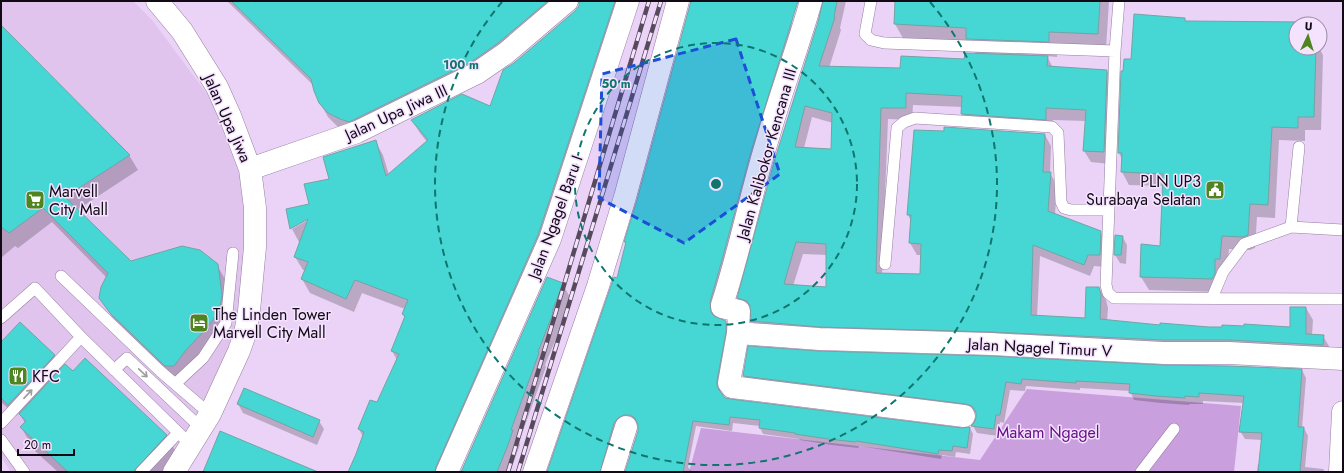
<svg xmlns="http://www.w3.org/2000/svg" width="1344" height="473" font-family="Jost,sans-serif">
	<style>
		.built { fill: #e0c4ee }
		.green { fill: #c99fde }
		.shadow { fill: #0003; fill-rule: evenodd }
		.building { fill: #46d7d5; stroke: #71a4a3; fill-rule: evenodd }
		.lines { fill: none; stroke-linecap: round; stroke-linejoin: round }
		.lane-casing { stroke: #947e9f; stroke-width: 12 }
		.street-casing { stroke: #947e9f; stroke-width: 23 }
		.secondary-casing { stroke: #947e9f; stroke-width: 23 }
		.lane { stroke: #fff; stroke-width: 11 }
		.street { stroke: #fff; stroke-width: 22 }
		.secondary { stroke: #fff; stroke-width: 22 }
		.rail-casing { stroke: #574a5d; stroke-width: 4.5 }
		.rail { stroke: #f5e2ff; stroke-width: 3; stroke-dasharray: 9; stroke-linecap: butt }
		.oneway { stroke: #a09da1 }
		.marked { fill: #1d4ed8; fill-opacity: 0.2; stroke: #1d4ed8; stroke-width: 3; stroke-dasharray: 8 5; stroke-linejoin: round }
		.ring { fill: none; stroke: #0f766e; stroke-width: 2; stroke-dasharray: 7 5 }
		.labels { text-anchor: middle; stroke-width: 3; stroke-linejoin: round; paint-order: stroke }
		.street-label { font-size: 16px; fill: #110914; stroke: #f5e2ff }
		.poi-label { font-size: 16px; fill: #110914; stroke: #f5e2ff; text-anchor: start }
		.park-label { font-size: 16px; fill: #671187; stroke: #f5e2ff }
		.centre { fill: #0f766e; stroke: #f5e2ff; stroke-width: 2 }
		.ring-label { font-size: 12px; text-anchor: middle; font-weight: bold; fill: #0f766e; stroke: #f5e2ff; stroke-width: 3; stroke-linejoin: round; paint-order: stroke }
	</style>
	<rect width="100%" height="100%" fill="#ead3f7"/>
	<!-- built -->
	<path class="built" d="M1 1H133L152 20 210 98 236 156 249 220 245 284 231 342 212 391 162 472H11L1 457Z"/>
	<!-- green -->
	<path class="green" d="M1027 389 1241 406 1234 472H689L701 428 980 460Z"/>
	<!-- shadow -->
	<path class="shadow" d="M227 1H638L546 248 447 472H349L363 437 359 429 377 404 397 360 392 351 405 318 403 314 405 309 362 293 354 312 310 293 302 279 306 271 303 270 295 257 301 241 299 242 292 229 308 220H304L310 205 330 180 375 141 383 155 389 175 427 142 420 133 412 120 491 108 515 63 576 11 580 6V3L573 2 506 57 348 133 337 126 328 117 320 103 314 86Z
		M693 1H796L791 29 793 33 713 308V317L725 322 729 328 720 393 721 395 730 400 962 429 970 428 973 434 970 454 956 452 955 457 942 455 941 459 859 446 858 448 832 445 800 440 799 439 763 434 760 428V426L733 423 732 431 696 426 688 467 692 472H626L639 430V424L634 421 604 472H549L617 279 626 243V242Z
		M824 1H846L840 28 841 30 829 68 901 69 965 61 976 54 969 43 904 40 895 24 896 1H1109L1106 49 1058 47 1057 57 1047 56 1053 68 1107 71 1114 83 1110 164 1091 162 1084 151 1086 121 1053 120 1052 131 969 126 962 114 963 107 913 105 912 120 888 119 882 275H921L922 255H917L910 243 911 221 908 215 1045 135 1051 146 1050 173 1057 185 1055 214 1100 231 1107 244 1106 267 1094 266 1090 276 1040 256 1037 317 1086 319 1099 288 1106 300 1108 308 1107 321 1161 327 1291 328 1306 308 1313 320 1312 335 1323 336 1330 348 759 333 752 321V312L745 310 738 298 824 5ZM812 117 833 123 831 150 804 148ZM803 254 827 255V288L793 286Z
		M1184 19 1186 22 1303 24H1296V48H1319L1323 55 1321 130H1305V141L1279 140 1275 218 1257 217 1255 248 1250 250 1229 249 1227 272 1220 292 1149 290 1141 277 1161 247 1163 186 1129 185 1122 172V159L1119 153 1124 72 1132 60Z
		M1 27 129 155 138 170 77 210 130 262 217 265 226 281 228 328 174 381 120 329 100 298 107 278 52 222 18 248 15 246 1 258Z
		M1116 236H1122L1127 245 1126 264 1120 263 1115 255Z
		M562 283 570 297 560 325 561 327 545 365 546 367 519 442 520 445 510 472H462Z
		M1 344 54 355 62 369 73 373 166 435 180 459 168 472H58L35 451 21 427 25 423 19 413 16 416 1 402Z
		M818 352 1163 366 1302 370 1306 378 1302 428H1304L1308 436 1305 467 1323 469 1325 472H1257L1258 464H1260L1262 440 1245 439 1240 431 1244 403 1203 401V404H1189V405L1161 403 1134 400 1130 391 1080 388V390L1026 386 1025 391 1010 390 1004 423 1000 422 998 436 977 433 973 426 975 424 977 414 971 411 748 383 744 376Z
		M238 404 319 421 324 429 317 445 243 413Z"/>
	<!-- building -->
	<path class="building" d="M231 1H548L498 43 471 62 349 122 340 119 328 113 319 103 314 91 311 79Z
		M579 1H615L538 235 436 467 435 472H348L356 454 364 432 358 429 370 400 377 402 399 354 391 351 405 316 402 314 408 300 355 280 346 299 301 279 308 262 294 257 308 219 290 229 286 209 309 204 304 184 329 179 323 157 376 140 386 176 428 140 411 120 462 94 490 106 503 70 514 63 575 11 579 6Z
		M691 1H798L750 155 722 260 710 302 711 312 714 316 726 321V332L717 381V386L719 390 725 398 730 399 962 428 970 427 967 448 953 446 952 451 939 450 938 454 856 441 855 442 828 439 795 434V433L759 428 760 420 730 417 729 425 693 421 683 472H625L638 431V425L635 418 630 415H624L618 418 614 423 600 472H547L614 277 617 278 626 242H624L637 200Z
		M823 1H837L834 17H835L819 66 900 68 901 56 964 59 965 53 1048 56 1047 66 1107 70 1104 152 1083 151 1086 110 1046 108V120L961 114 962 96 906 93V108H881L876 273 920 274 921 244 909 243 911 215H907L914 130 944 131V127L1045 134 1043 172H1051L1048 211 1101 231 1100 255H1088L1084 265 1033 245 1031 315 1085 318 1086 287H1099L1101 295 1100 319 1160 325V323L1209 327H1222V325L1244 326V324L1290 327V307H1306V334L1324 335 1323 345 1229 340H1164L992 332 820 327 751 321 750 306 747 301 737 298 774 162 818 22ZM805 106 832 113 831 149 795 147ZM796 242 826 244V287L784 284Z
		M895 1H1100L1098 34 1049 32V42L966 39V28L894 24Z
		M1134 14 1185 18V21L1303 22V24H1296V48H1316L1314 117H1298V128L1272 127 1268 205 1250 204 1248 235 1243 237 1222 236 1220 259H1215V274L1212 279 1140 277 1141 244 1160 246 1163 174 1121 172 1122 153H1118L1121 71H1123L1124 59H1131Z
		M1 25 130 155 65 197 131 261 182 246 200 250 218 264 222 295 219 312 205 330 186 350 174 366H165L110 313 99 298 101 287 108 273 43 208 9 233 1 227Z
		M1115 235 1123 236 1121 255H1114Z
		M547 277 563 283 552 312 553 313 538 352 539 353 511 430H513L508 445 497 472H461Z
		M20 322 55 355 8 405 1 398V342Z
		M748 346 818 351 990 356 1163 365 1229 366 1302 369 1298 427H1304L1300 472H1258L1262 433 1239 432 1244 396 1199 393V397L1185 396V398L1156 396 1129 393 1130 384 1076 381V383L1022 379 1021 384 1006 382 1000 415H996L994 429 971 426 974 423 976 418V412L972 406 966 404 743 376Z
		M85 358 167 435 133 472H68L20 427 26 421 19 414 65 364 73 371Z
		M244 388 320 420 313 437 237 404Z
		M220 431 318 472H203Z"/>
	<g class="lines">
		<!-- lane casing -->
		<g class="lane-casing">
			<path id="lane" d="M871 1 865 34 871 40 884 43 1115 51
				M1119 1 1115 51 1106 285 1108 293 1114 298 1343 299
				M1291 227 1299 147
				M885 264 897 128 904 122 915 118 1052 127 1058 133 1061 202 1064 208 1071 210H1108
				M61 276 160 371 210 414
				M1212 298 1223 272 1244 244 1291 227 1343 230
				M1 318 35 288 81 337 191 445
				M114 370 127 358 201 428
				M175 384 203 358 226 323 233 253
				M1 423 81 337
				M1 440 24 472
				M141 472 178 433
				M1141 472 1174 429"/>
		</g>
		<!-- street casing -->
		<g class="street-casing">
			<path id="street" d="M157 1 182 31 217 87 230 116 250 169 255 208V247L249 311 245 334 239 351 210 414 174 472
				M811 1C798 47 781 92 768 138 751 193 740 250 722 305V307L739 311 738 333 729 383 732 387 964 416
				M250 169 357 132 477 73 506 53 567 1
				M738 333 819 339 991 344 1164 353H1229L1343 359
				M447 472 550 239 628 1
				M534 472 598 286 625 197 678 1
				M612 472 626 427"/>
		</g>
		<!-- secondary casing -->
		<g class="secondary-casing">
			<path id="secondary" d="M1340 472 1343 412"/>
		</g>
		<!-- lane -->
		<use href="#lane" class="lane"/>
		<!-- street -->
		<use href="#street" class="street"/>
		<!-- secondary -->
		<use href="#secondary" class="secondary"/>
		<!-- rail casing -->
		<g class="rail-casing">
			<path id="rail" d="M508 472 649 1
				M518 472 661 1"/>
		</g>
		<!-- rail -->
		<use href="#rail" class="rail"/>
	</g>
	<!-- one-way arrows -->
	<defs><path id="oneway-shaft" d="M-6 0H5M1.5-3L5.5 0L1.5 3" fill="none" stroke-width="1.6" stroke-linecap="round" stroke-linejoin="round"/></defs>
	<g class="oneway">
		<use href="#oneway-shaft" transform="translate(143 373) rotate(43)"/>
		<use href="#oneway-shaft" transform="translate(28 394) rotate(-47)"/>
	</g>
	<!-- marked area -->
	<path class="marked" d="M736 39 780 174 684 243 599 198 602 74Z"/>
	<!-- distance rings -->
	<g class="ring">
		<circle cx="716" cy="184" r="141"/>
		<path d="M930 2A281 281 0 1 1 502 2"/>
	</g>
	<!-- icons -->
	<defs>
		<g id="civic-square" transform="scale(1)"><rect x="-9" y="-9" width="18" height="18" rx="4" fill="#4e851f" stroke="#f5e2ff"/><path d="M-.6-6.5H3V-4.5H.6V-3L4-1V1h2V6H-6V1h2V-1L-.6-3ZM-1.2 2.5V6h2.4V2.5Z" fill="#fff"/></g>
		<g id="supermarket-square" transform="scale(1)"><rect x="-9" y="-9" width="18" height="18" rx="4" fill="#4e851f" stroke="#f5e2ff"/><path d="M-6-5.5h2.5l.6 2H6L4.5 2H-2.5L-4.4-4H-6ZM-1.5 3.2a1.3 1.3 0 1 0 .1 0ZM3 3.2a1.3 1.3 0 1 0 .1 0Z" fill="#fff"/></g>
		<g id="hotel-square" transform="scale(1)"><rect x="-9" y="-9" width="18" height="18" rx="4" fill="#4e851f" stroke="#f5e2ff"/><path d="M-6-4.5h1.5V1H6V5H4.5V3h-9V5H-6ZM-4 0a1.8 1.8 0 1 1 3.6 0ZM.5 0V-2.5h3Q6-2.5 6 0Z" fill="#fff"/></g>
		<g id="restaurant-square" transform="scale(1)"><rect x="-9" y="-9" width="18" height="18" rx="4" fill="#4e851f" stroke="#f5e2ff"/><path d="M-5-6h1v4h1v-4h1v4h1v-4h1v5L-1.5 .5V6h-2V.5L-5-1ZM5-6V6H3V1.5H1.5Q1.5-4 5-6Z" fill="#fff"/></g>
	</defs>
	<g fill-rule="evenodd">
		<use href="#civic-square" x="1215" y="190"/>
		<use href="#supermarket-square" x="35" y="200"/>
		<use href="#hotel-square" x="199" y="323"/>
		<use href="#restaurant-square" x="18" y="376"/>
	</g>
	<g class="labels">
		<!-- street labels -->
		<g class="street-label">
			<text transform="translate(396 112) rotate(-25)" y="6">Jalan Upa Jiwa III</text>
			<text transform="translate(228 118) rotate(66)" y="6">Jalan Upa Jiwa</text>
			<text transform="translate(766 154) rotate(-74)" y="6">Jalan Kalibokor Kencana III</text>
			<text transform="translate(555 217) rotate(-70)" y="6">Jalan Ngagel Baru I</text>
			<text transform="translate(1040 347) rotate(3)" y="6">Jalan Ngagel Timur V</text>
		</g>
		<!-- poi labels -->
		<g class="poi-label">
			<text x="1201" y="187" text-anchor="end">PLN UP3<tspan x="1201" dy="18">Surabaya Selatan</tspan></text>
			<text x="49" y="197">Marvell<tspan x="49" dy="18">City Mall</tspan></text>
			<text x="213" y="320">The Linden Tower<tspan x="213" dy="18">Marvell City Mall</tspan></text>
			<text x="32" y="382">KFC</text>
		</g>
		<!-- park labels -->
		<g class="park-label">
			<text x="1048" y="438">Makam Ngagel</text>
		</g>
	</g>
	<circle cx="716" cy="184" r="6" class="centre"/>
	<g class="ring-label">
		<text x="461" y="69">100 m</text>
		<text x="616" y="88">50 m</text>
	</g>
	<!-- border -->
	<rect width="1344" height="473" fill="none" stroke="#110914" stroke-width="4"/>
	<!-- north arrow -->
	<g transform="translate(1308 36) rotate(4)"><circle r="19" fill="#f5e2ff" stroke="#9a8ba1"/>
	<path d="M0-3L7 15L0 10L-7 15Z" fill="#4e851f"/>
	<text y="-6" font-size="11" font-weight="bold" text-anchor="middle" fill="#110914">U</text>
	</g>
	<!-- scale -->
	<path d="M18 449v6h56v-6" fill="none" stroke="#110914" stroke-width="2"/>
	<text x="24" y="449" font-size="12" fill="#110914" stroke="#f5e2ff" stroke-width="3" paint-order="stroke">20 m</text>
</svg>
